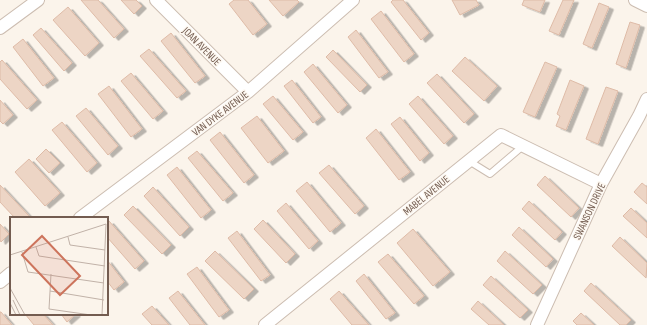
<svg xmlns="http://www.w3.org/2000/svg" width="647" height="325" font-family="'Sofia Sans Condensed',sans-serif">
	<style>
		.building { fill: #edd5c5; stroke: #debba7; filter: url(#shadow) }
		.lines { fill: none; stroke-linecap: round; stroke-linejoin: round }
		.lane-casing { stroke: #ccbdb1; stroke-width: 8 }
		.street-casing { stroke: #ccbdb1; stroke-width: 14 }
		.lane { stroke: #fff; stroke-width: 6 }
		.street { stroke: #fff; stroke-width: 12 }
		.labels { text-anchor: middle; stroke-width: 3; stroke-linejoin: round; paint-order: stroke }
		.street-label { font-size: 11px; fill: #735c50; stroke: #fdf8f1 }
		.inset-road { fill: none; stroke: #c1b2a8; stroke-width: 1 }
		.view { fill: #cd745c; fill-opacity: 0.15; stroke: #cd745c; stroke-width: 2 }
		.inset-edge { fill: none; stroke: #735c50; stroke-width: 2 }
	</style>
	<defs>
		<filter id="shadow"><feDropShadow dx="4.5" dy="2.5" stdDeviation="0" flood-color="#0004"/></filter>
	</defs>
	<rect width="100%" height="100%" fill="#fbf4eb"/>
	<!-- building -->
	<path class="building" d="M81 0H98L124 29 114 38Z
		M121 0H136L142 6 134 14Z
		M234 0H248L267 24 253 35 229 4Z
		M269 0H297L299 2 283 16Z
		M393 0H403L429 33 421 40 391 2Z
		M452 0H476L479 5 460 15Z
		M524 0H545L540 12 522 5Z
		M563 0H574L559 35 549 31Z
		M599 3 609 7 592 48 583 44Z
		M68 7 99 43 85 56 53 20Z
		M381 11 414 54 404 62 371 19Z
		M630 22 640 25 626 68 616 64Z
		M41 28 72 63 64 71 33 35Z
		M356 30 388 72 379 78 348 37Z
		M171 33 205 76 195 83 161 41Z
		M23 39 54 78 43 86 13 47Z
		M149 49 186 91 177 98 140 56Z
		M333 50 367 85 360 92 326 57Z
		M465 57 497 86 484 101 452 71Z
		M2 60 37 100 27 109 0 79V62Z
		M545 62 557 67 535 117 523 112Z
		M313 64 347 105 338 113 304 72Z
		M131 73 163 111 153 119 121 81Z
		M437 74 474 114 464 123 427 83Z
		M292 80 321 117 313 123 284 86Z
		M570 80 584 86 566 130 556 126 560 116 557 114Z
		M109 86 142 129 131 137 98 94Z
		M606 87 618 91 598 144 586 139Z
		M273 96 303 132 293 140 263 104Z
		M418 96 453 136 444 144 409 104Z
		M0 100 13 115 3 124 0 121Z
		M86 108 118 146 108 155 76 116Z
		M257 116 284 151 268 163 241 128Z
		M400 117 429 153 420 161 391 124Z
		M62 122 97 163 87 172 52 130Z
		M376 129 410 172 399 180 366 138Z
		M220 132 254 175 244 183 210 140Z
		M46 149 60 163 49 173 36 159Z
		M197 151 233 193 223 201 188 158Z
		M29 159 60 193 45 206 15 172Z
		M329 165 364 206 355 214 319 173Z
		M177 167 211 210 201 218 167 175Z
		M545 176 579 208 571 217 537 185Z
		M307 182 341 223 330 232 296 191Z
		M642 183 647 187V204L634 192Z
		M0 185 29 216 28 218H15L0 202Z
		M153 187 189 227 180 236 144 196Z
		M529 201 562 232 555 240 522 209Z
		M286 203 318 241 309 249 277 211Z
		M133 206 171 245 162 254 124 215Z
		M631 208 647 223V238L623 216Z
		M263 220 295 254 286 263 254 229Z
		M109 221 144 261 135 269 107 237V223Z
		M0 224 9 234 1 242 0 240Z
		M519 227 553 259 546 267 512 235Z
		M413 229 450 272 433 286 397 243Z
		M237 231 270 275 261 281 228 238Z
		M620 237 647 263 646 278 612 246Z
		M215 251 254 289 244 299 205 261Z
		M505 251 542 285 533 294 497 261Z
		M388 254 424 296 414 304 378 262Z
		M107 260 124 282 114 290 107 281Z
		M197 267 229 310 219 317 187 274Z
		M364 274 395 313 386 319 356 281Z
		M491 276 528 310 520 318 483 285Z
		M591 283 631 320 626 325H620L584 291Z
		M178 291 205 325H190L169 298Z
		M339 291 369 325H352L330 299Z
		M478 301 504 325H489L471 309Z
		M152 306 169 325H152L142 314Z
		M0 312H1L12 325H0Z
		M581 313 594 325H577L573 321Z
		M25 314H43L53 325H34Z
		M61 314H76L67 322Z"/>
	<g class="lines">
		<!-- lane casing -->
		<g class="lane-casing">
			<path id="lane" d="M469 161 490 174 523 146"/>
		</g>
		<!-- street casing -->
		<g class="street-casing">
			<path id="street" d="M156 0 248 92
				M635 0 647 6
				M0 28 38 0
				M80 218 248 92 353 0
				M0 282 11 273
				M265 325 501 135 601 184
				M537 325 601 184 639 116 647 99"/>
		</g>
		<!-- lane -->
		<use href="#lane" class="lane"/>
		<!-- street -->
		<use href="#street" class="street"/>
	</g>
	<g class="labels">
		<!-- street labels -->
		<g class="street-label">
			<text transform="translate(202 46) rotate(45)" y="4">JOAN AVENUE</text>
			<text transform="translate(220 113) rotate(-37)" y="4">VAN DYKE AVENUE</text>
			<text transform="translate(426 195) rotate(-39)" y="4">MABEL AVENUE</text>
			<text transform="translate(589 211) rotate(-65)" y="4">SWANSON DRIVE</text>
		</g>
	</g>
	<!-- overview -->
	<g transform="translate(10 217)">
		<rect width="98" height="98" fill="#fbf4eb"/>
		<path class="inset-road" d="M58 20 60 28 95 33M26 30 29 39 95 49M12 35 18 55 94 66M0 38 96 7 92 98M41 57 39 92 81 98M0 71 15 98M40 74 94 83M3 83 10 98M0 86 6 98"/>
		<path class="view" d="M32 19 70 59 50 78 12 38Z"/>
		<rect width="98" height="98" class="inset-edge"/>
	</g>
</svg>
